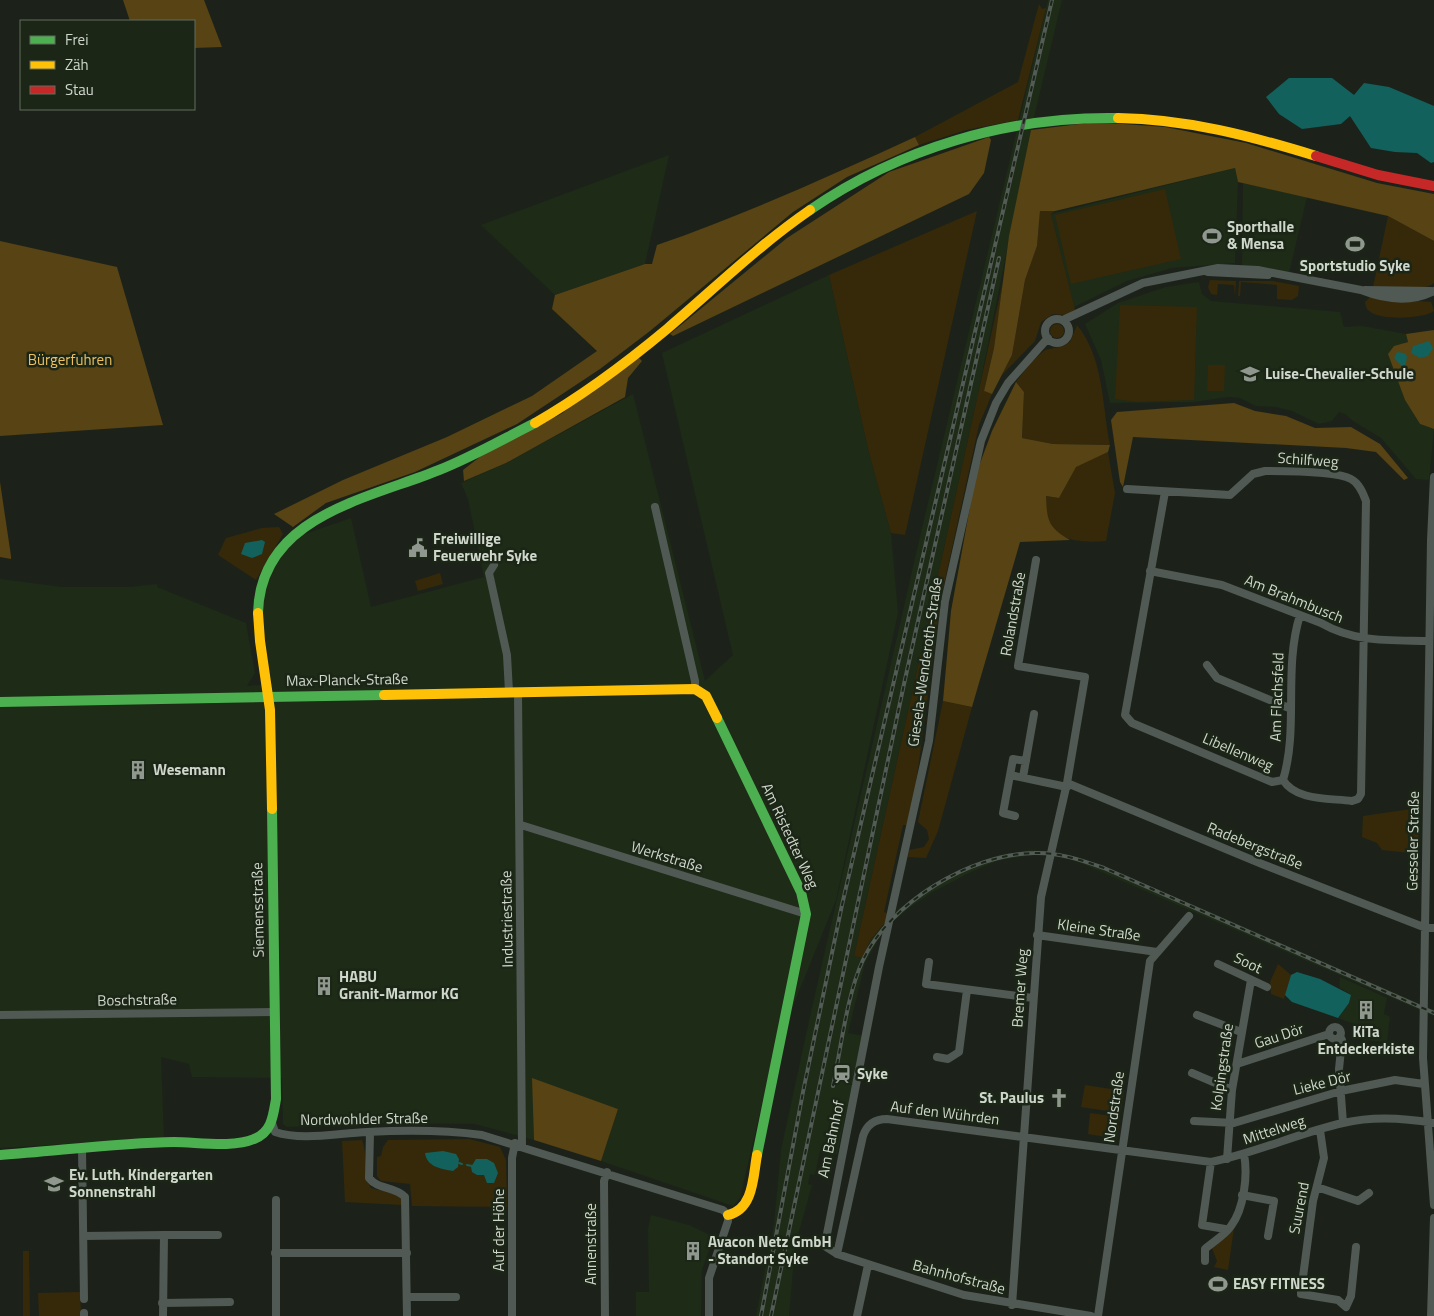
<svg xmlns="http://www.w3.org/2000/svg" width="1434" height="1316" font-family="'Titillium Web',sans-serif">
	<style>
		.built { fill: #1e2b17 }
		.green { fill: #35290a }
		.forest { fill: #574313 }
		.water { fill: #13615c }
		.lines { fill: none; stroke-linecap: round; stroke-linejoin: round }
		.stream { stroke: #13615c; stroke-width: 2 }
		.street { stroke: #505954; stroke-width: 8 }
		.fast { stroke: #4caf50; stroke-width: 10 }
		.slow { stroke: #ffc107; stroke-width: 10 }
		.jam { stroke: #c62828; stroke-width: 10 }
		.rail-casing { stroke: #535b56; stroke-width: 4 }
		.rail { stroke: #1b2616; stroke-width: 2; stroke-dasharray: 5.5; stroke-linecap: butt }
		.labels { text-anchor: middle; stroke-width: 5; stroke-linejoin: round; paint-order: stroke }
		.poi-label { font-size: 15px; font-weight: bold; fill: #cfd6cc; stroke: #1b2616; text-anchor: start }
		.park-label { font-size: 15px; fill: #edc060; stroke: #1b2616 }
		.street-label { font-size: 15px; fill: #cfd6cc; stroke: #1b2616 }
	</style>
	<rect width="100%" height="100%" fill="#1c221a"/>
	<!-- built -->
	<path class="built" d="M1048 0H1062L1031 130 977 399 854 956 862 958 871 939 898 909 929 886 995 856 1031 850 1058 853 1105 867 1240 925 1434 1010V1016L1076 861 1055 856 1033 855 999 860 969 873 931 893 909 908 885 928 865 963 848 1033 863 1036 837 1154 820 1151 815 1175 810 1174 808 1184 812 1185 795 1246 789 1316H756L774 1224 781 1150 811 1012 919 541Z
		M669 155 645 264 555 295 481 225Z
		M1235 168 1238 182 1235 263 1172 268 1127 281 1074 307 1051 214Z
		M1243 183 1307 197 1289 273 1242 266Z
		M829 275 869 453 891 533 898 613 836 900 774 1053 740 1198 733 1206 601 1161 618 1109 533 1079 534 1140 475 1124 378 1123 287 1127 283 1124 282 1078 192 1077 189 1064 161 1057 164 1138 0 1148V579L62 587H131L157 584V587L246 623 255 673 247 686 272 684 262 625 264 592 276 564 296 537 351 518 371 607 484 577 468 499 461 483 506 463 633 394 705 681 733 655 662 353Z
		M1199 282 1202 294 1211 301 1340 312 1344 327 1362 326 1406 334 1408 342 1403 343 1405 400 1420 424 1434 429 1429 480 1416 479 1381 438 1353 421 1345 414 1339 412 1332 421 1319 424 1292 411 1276 407 1256 406 1240 398 1229 397 1193 402 1110 403 1101 360 1085 324 1118 303 1166 287Z
		M1340 977 1387 998 1384 1014 1390 1017 1387 1042 1363 1040 1365 1028 1338 1018 1349 1003 1351 995 1339 987Z
		M651 1215 689 1225 714 1237 702 1270 701 1316H636V1292H649L648 1229Z"/>
	<!-- green -->
	<path class="green" d="M1039 4 1042 9 1046 8 1018 120 966 130 919 145 915 137 1018 82Z
		M1165 189 1181 259 1071 284 1055 215Z
		M977 211 905 535 891 533 869 453 829 275Z
		M1040 211H1055L1051 214 1075 310 1067 315 1053 314 1041 322 1035 341 1001 376 1012 355 1025 280 1037 246Z
		M1388 216 1434 241V283C1419 294 1391 288 1373 287Z
		M1210 280 1236 281 1235 296 1234 285 1218 284 1217 295 1211 294 1208 287Z
		M1003 281 994 348 984 391 992 394 979 425 941 598 915 791 907 825H903L884 912 890 914V917L871 939 862 958 854 956Z
		M1239 281H1273L1299 286 1298 296 1292 300 1277 299V285L1241 282 1240 296H1238Z
		M1370 297 1431 302 1434 311C1424 319 1377 321 1368 310 1367 310 1365 303 1365 302Z
		M1120 305 1197 307 1194 400 1136 402 1115 399Z
		M1050 331a7 7 0 1 1 14 0a7 7 0 1 1-14 0Z
		M1077 325C1104 358 1102 405 1110 445L1053 444 1022 438 1024 392 1016 382 1031 362 1045 350 1063 346 1070 342Z
		M1208 365H1225L1224 391H1207Z
		M1108 452 1115 493 1106 541C1085 543 1051 542 1046 516 1045 509 1046 502 1046 496L1059 498 1076 466Z
		M279 527 283 534 256 580 218 555 226 538 262 528Z
		M440 573 443 584 418 591 415 581Z
		M943 701 972 707 938 831 926 858 908 857 909 850 924 847 929 839 927 830 918 822Z
		M1418 808 1419 854 1382 850 1377 843 1362 837 1363 816Z
		M1278 964 1291 975 1284 999 1271 994 1270 982Z
		M1085 1085 1124 1091 1121 1113 1081 1107Z
		M1090 1113 1120 1117 1117 1140 1111 1144 1106 1143V1137L1088 1134Z
		M469 1139 500 1147 506 1160 507 1207 412 1206 410 1184 381 1181 377 1176V1157L381 1156 383 1147 388 1140Z
		M362 1140C368 1155 363 1175 371 1188L401 1196 403 1205 345 1202 342 1141Z
		M1234 1228 1228 1270 1214 1267 1217 1261 1212 1248Z
		M23 1251H29L30 1316H23Z
		M80 1292 81 1316H39L38 1293Z"/>
	<!-- forest -->
	<path class="forest" d="M123 0H204L222 47 194 48V21H130Z
		M1095 122 1165 127 1246 143 1377 183 1434 194V241L1388 216 1238 182 1235 168 1055 211H1040L1037 246 1025 280 1012 355 992 394 984 391 994 348 1009 236 1031 130Z
		M915 137 919 145 847 177 793 212 650 331 600 369 517 424 415 472 326 503 293 527 274 514 343 480 447 437 532 396 597 351 552 309 555 295 645 264H652L657 245C746 214 830 176 915 137Z
		M989 137 991 140 984 173 969 194 673 336 670 334 787 238 889 172Z
		M0 241 117 267 163 425 0 436Z
		M1434 330V429L1420 424 1405 400 1388 354 1394 346 1408 342 1406 334Z
		M638 357 642 361 628 378 625 397 506 463 464 481 463 470 481 456 561 414Z
		M1016 382 1024 392 1022 438 1053 444 1110 445 1108 452 1076 467 1059 498 1046 496C1047 521 1048 527 1070 540L1020 542 972 707 943 701 951 611 976 474 992 431Z
		M1234 403 1255 411 1286 416 1315 428 1351 427 1380 444 1408 478 1404 480 1376 452 1346 448 1133 437 1123 487 1120 482 1111 420 1117 412Z
		M0 482 11 556V559L0 557Z
		M532 1078 618 1109 601 1161 534 1140Z"/>
	<!-- water -->
	<path class="water" d="M1289 78H1332L1354 95 1364 83 1389 87 1434 106V162L1431 163 1417 153 1395 152 1371 148 1350 116 1341 124 1302 129 1279 114 1266 97Z
		M1429 341 1433 348 1428 356 1420 358 1411 353 1413 346Z
		M1397 352 1404 353 1407 356 1405 369 1394 358Z
		M262 540 265 542 262 554 252 558 241 554 245 543Z
		M1297 972 1320 979 1351 995 1349 1003 1338 1018 1292 1002 1285 995 1291 975Z
		M443 1151 456 1154 459 1159 458 1167 453 1171C441 1169 427 1167 425 1153Z
		M476 1159H487L494 1163 498 1173 494 1183H487L484 1175H477L472 1172 471 1167Z"/>
	<g class="lines">
		<!-- stream -->
		<path class="stream" d="M459 1163 462 1164
			M467 1165 472 1166"/>
		<!-- street -->
		<path class="street" d="M1208 272 1268 275
			M1365 290 1431 291
			M1045 331a12 12 0 1 1 24 0a12 12 0 1 1-24 0Z
			M1063 320 1143 283 1218 268 1258 270 1361 290C1384 299 1411 303 1434 291
			M1048 338 1008 383 996 403 981 441 945 601 929 741 879 967 826 1239V1247L837 1254 964 1295 1091 1316
			M1434 477 1431 540 1423 1058 1434 1205
			M1127 489 1230 495 1253 474 1265 471C1284 471 1336 471 1351 479 1359 483 1363 493 1366 501L1361 794 1358 799 1352 801C1329 798 1296 801 1283 780L1272 782 1132 723 1125 715 1165 492
			M655 507 695 681V689
			M494 565 489 573 507 655 509 692
			M1150 571 1222 585 1321 623C1356 643 1390 640 1429 641
			M1207 665 1217 678 1289 708
			M518 692 522 1145
			M1010 775 1067 787
			M1023 777 1034 714
			M1283 780C1299 727 1283 670 1300 615
			M1067 783 1262 864 1426 928H1434
			M1015 816 1003 813 1013 759 1026 761
			M521 825 806 914
			M1037 935 1157 952
			M929 962 926 984 1033 998
			M1218 964 1267 987
			M0 1015 275 1012
			M1197 1015 1241 1032
			M1329 1033a6 6 0 1 1 12 0a6 6 0 1 1-12 0Z
			M1340 1036 1342 1040 1339 1069 1343 1123
			M937 1057 948 1059 959 1052 967 990
			M1237 1064 1329 1034
			M1192 1073 1232 1090
			M1194 1121 1234 1123 1341 1091 1395 1080 1424 1084
			M272 1123 275 1132C302 1141 338 1133 367 1132 405 1130 445 1130 482 1135L723 1210 728 1215V1221L709 1278V1316
			M370 1132 369 1178C378 1190 395 1186 405 1197L407 1316
			M82 1148 84 1299
			M1227 1159 1232 1090 1251 980
			M1211 1162 1202 1225 1225 1229 1227 1231
			M1317 1187 1358 1201 1369 1193
			M1242 1195 1274 1201 1268 1236
			M276 1200V1316
			M164 1235H218
			M84 1236 164 1235 163 1316
			M275 1253H407
			M837 1254 863 1136C867 1124 875 1119 887 1119L1211 1162C1256 1153 1298 1133 1343 1123 1372 1116 1405 1118 1434 1123
			M1205 1261V1249C1213 1242 1225 1235 1231 1226 1244 1209 1248 1175 1244 1154
			M1301 1292 1313 1201 1324 1158 1320 1130
			M1301 1294 1338 1300 1346 1307 1351 1296 1356 1247
			M407 1297H456
			M162 1303 230 1302
			M1012 1305 1041 897 1067 783 1085 677 1018 666 1036 560
			M84 1316V1313
			M512 1316V1158L515 1143
			M605 1316 604 1181 607 1172
			M857 1316 868 1265
			M1098 1316 1150 961 1189 916
			M1431 1316 1434 1218"/>
		<!-- fast -->
		<path class="fast" d="M810 210C900 148 1009 116 1118 118
			M258 613C260 516 368 499 439 470 472 457 503 439 535 423
			M0 702 384 695
			M717 718 801 892 806 914 757 1155
			M0 1155C58 1151 116 1143 174 1142 197 1142 233 1148 254 1139 272 1132 273 1116 276 1099L272 809"/>
		<!-- slow -->
		<path class="slow" d="M1118 118C1187 119 1251 136 1316 156
			M535 423C582 396 625 364 667 329 714 289 759 245 810 210
			M258 613 260 641 270 710 272 809
			M384 695 695 689 706 696 717 718
			M728 1215C754 1209 753 1176 757 1155"/>
		<!-- jam -->
		<path class="jam" d="M1316 156 1378 175 1434 186"/>
		<!-- rail casing -->
		<g class="rail-casing">
			<path id="rail" d="M833 1086C841 1048 847 994 863 960 890 903 970 854 1034 853 1058 852 1081 860 1104 868L1434 1013
				M761 1316 803 1092 842 905 1052 0
				M771 1316 904 684 999 258"/>
		</g>
		<!-- rail -->
		<use href="#rail" class="rail"/>
	</g>
	<!-- icons -->
	<defs>
		<g id="stadium-bare" transform="scale(1.5)"><path d="M0-5a6.5 5 0 1 0 0 10a6.5 5 0 1 0 0-10ZM-3.5-1.8h7v3.6h-7Z" fill="#90978e" stroke="#1b2616" stroke-width="2.5" paint-order="stroke"/></g>
		<g id="school-bare" transform="scale(1.5)"><path d="M0-5L7-2L0 1L-7-2ZM-4 1L0 2.5L4 1V4Q0 6-4 4Z" fill="#90978e" stroke="#1b2616" stroke-width="2.5" paint-order="stroke"/></g>
		<g id="civic-bare" transform="scale(1.5)"><path d="M-.6-6.5H3V-4.5H.6V-3L4-1V1h2V6H-6V1h2V-1L-.6-3ZM-1.2 2.5V6h2.4V2.5Z" fill="#90978e" stroke="#1b2616" stroke-width="2.5" paint-order="stroke"/></g>
		<g id="building-bare" transform="scale(1.5)"><path d="M-4-6H4V6H1V3H-1V6H-4ZM-2.5-4.3h1.7v1.8h-1.7ZM.8-4.3h1.7v1.8H.8ZM-2.5-1h1.7V.8h-1.7ZM.8-1h1.7V.8H.8Z" fill="#90978e" stroke="#1b2616" stroke-width="2.5" paint-order="stroke"/></g>
		<g id="station-bare" transform="scale(1.5)"><path d="M-3-6H3Q5-6 5-4V2Q5 4 3 4L4.5 6H3L1.5 4h-3L-3 6H-4.5L-3 4Q-5 4-5 2V-4Q-5-6-3-6ZM-3.5-4v3h7v-3ZM-3.5 1v1.5H-2V1ZM2 1v1.5H3.5V1Z" fill="#90978e" stroke="#1b2616" stroke-width="2.5" paint-order="stroke"/></g>
		<g id="church-bare" transform="scale(1.5)"><path d="M-1.2-6h2.4v3.5h3.3v2.4h-3.3V6h-2.4V-.1h-3.3v-2.4h3.3Z" fill="#90978e" stroke="#1b2616" stroke-width="2.5" paint-order="stroke"/></g>
	</defs>
	<g fill-rule="evenodd">
		<use href="#stadium-bare" x="1212" y="236"/>
		<use href="#stadium-bare" x="1355" y="244"/>
		<use href="#school-bare" x="1250" y="374"/>
		<use href="#civic-bare" x="418" y="548"/>
		<use href="#building-bare" x="138" y="770"/>
		<use href="#building-bare" x="324" y="986"/>
		<use href="#building-bare" x="1366" y="1010"/>
		<use href="#station-bare" x="842" y="1074"/>
		<use href="#church-bare" x="1059" y="1098"/>
		<use href="#school-bare" x="54" y="1184"/>
		<use href="#building-bare" x="693" y="1251"/>
		<use href="#stadium-bare" x="1218" y="1284"/>
	</g>
	<g class="labels">
		<!-- poi labels -->
		<g class="poi-label">
			<text x="1227" y="232">Sporthalle<tspan x="1227" dy="17">&amp; Mensa</tspan></text>
			<text x="1355" y="271" text-anchor="middle">Sportstudio Syke</text>
			<text x="1265" y="379">Luise-Chevalier-Schule</text>
			<text x="433" y="544">Freiwillige<tspan x="433" dy="17">Feuerwehr Syke</tspan></text>
			<text x="153" y="775">Wesemann</text>
			<text x="339" y="982">HABU<tspan x="339" dy="17">Granit-Marmor KG</tspan></text>
			<text x="1366" y="1037" text-anchor="middle">KiTa<tspan x="1366" dy="17">Entdeckerkiste</tspan></text>
			<text x="857" y="1079">Syke</text>
			<text x="1044" y="1103" text-anchor="end">St. Paulus</text>
			<text x="69" y="1180">Ev. Luth. Kindergarten<tspan x="69" dy="17">Sonnenstrahl</tspan></text>
			<text x="708" y="1247">Avacon Netz GmbH<tspan x="708" dy="17">- Standort Syke</tspan></text>
			<text x="1233" y="1289">EASY FITNESS</text>
		</g>
		<!-- park labels -->
		<g class="park-label">
			<text x="70" y="365">Bürgerfuhren</text>
		</g>
		<!-- street labels -->
		<g class="street-label">
			<text transform="translate(1308 460) rotate(4)" y="5">Schilfweg</text>
			<text transform="translate(1294 599) rotate(22)" y="5">Am Brahmbusch</text>
			<text transform="translate(1013 614) rotate(-80)" y="5">Rolandstraße</text>
			<text transform="translate(925 662) rotate(-82)" y="5">Giesela-Wenderoth-Straße</text>
			<text transform="translate(347 680) rotate(-1)" y="5">Max-Planck-Straße</text>
			<text transform="translate(1277 697) rotate(-88)" y="5">Am Flachsfeld</text>
			<text transform="translate(1238 752) rotate(23)" y="5">Libellenweg</text>
			<text transform="translate(790 836) rotate(65)" y="5">Am Ristedter Weg</text>
			<text transform="translate(1413 841) rotate(-89)" y="5">Gesseler Straße</text>
			<text transform="translate(1255 846) rotate(22)" y="5">Radebergstraße</text>
			<text transform="translate(667 857) rotate(17)" y="5">Werkstraße</text>
			<text transform="translate(258 910) rotate(-91)" y="5">Siemensstraße</text>
			<text transform="translate(507 919) rotate(-91)" y="5">Industriestraße</text>
			<text transform="translate(1099 930) rotate(8)" y="5">Kleine Straße</text>
			<text transform="translate(1248 963) rotate(25)" y="5">Soot</text>
			<text transform="translate(1020 988) rotate(-86)" y="5">Bremer Weg</text>
			<text transform="translate(137 1000) rotate(-1)" y="5">Boschstraße</text>
			<text transform="translate(1279 1036) rotate(-18)" y="5">Gau Dör</text>
			<text transform="translate(1222 1067) rotate(-82)" y="5">Kolpingstraße</text>
			<text transform="translate(1322 1083) rotate(-14)" y="5">Lieke Dör</text>
			<text transform="translate(1114 1107) rotate(-82)" y="5">Nordstraße</text>
			<text transform="translate(945 1113) rotate(7)" y="5">Auf den Wührden</text>
			<text transform="translate(364 1119) rotate(-1)" y="5">Nordwohlder Straße</text>
			<text transform="translate(1274 1130) rotate(-18)" y="5">Mittelweg</text>
			<text transform="translate(831 1139) rotate(-78)" y="5">Am Bahnhof</text>
			<text transform="translate(1299 1208) rotate(-79)" y="5">Suurend</text>
			<text transform="translate(499 1230) rotate(-90)" y="5">Auf der Höhe</text>
			<text transform="translate(591 1244) rotate(-90)" y="5">Annenstraße</text>
			<text transform="translate(959 1277) rotate(15)" y="5">Bahnhofstraße</text>
		</g>
	</g>
	<!-- legend -->
	<rect x="20" y="20" width="175" height="90" fill="#1b2616" stroke="#636c5f"/>
	<rect x="30" y="36" width="25" height="8" fill="#4caf50" stroke="#636c5f"/>
	<text x="65" y="45" font-size="15" fill="#cfd6cc">Frei</text>
	<rect x="30" y="61" width="25" height="8" fill="#ffc107" stroke="#636c5f"/>
	<text x="65" y="70" font-size="15" fill="#cfd6cc">Zäh</text>
	<rect x="30" y="86" width="25" height="8" fill="#c62828" stroke="#636c5f"/>
	<text x="65" y="95" font-size="15" fill="#cfd6cc">Stau</text>
</svg>
